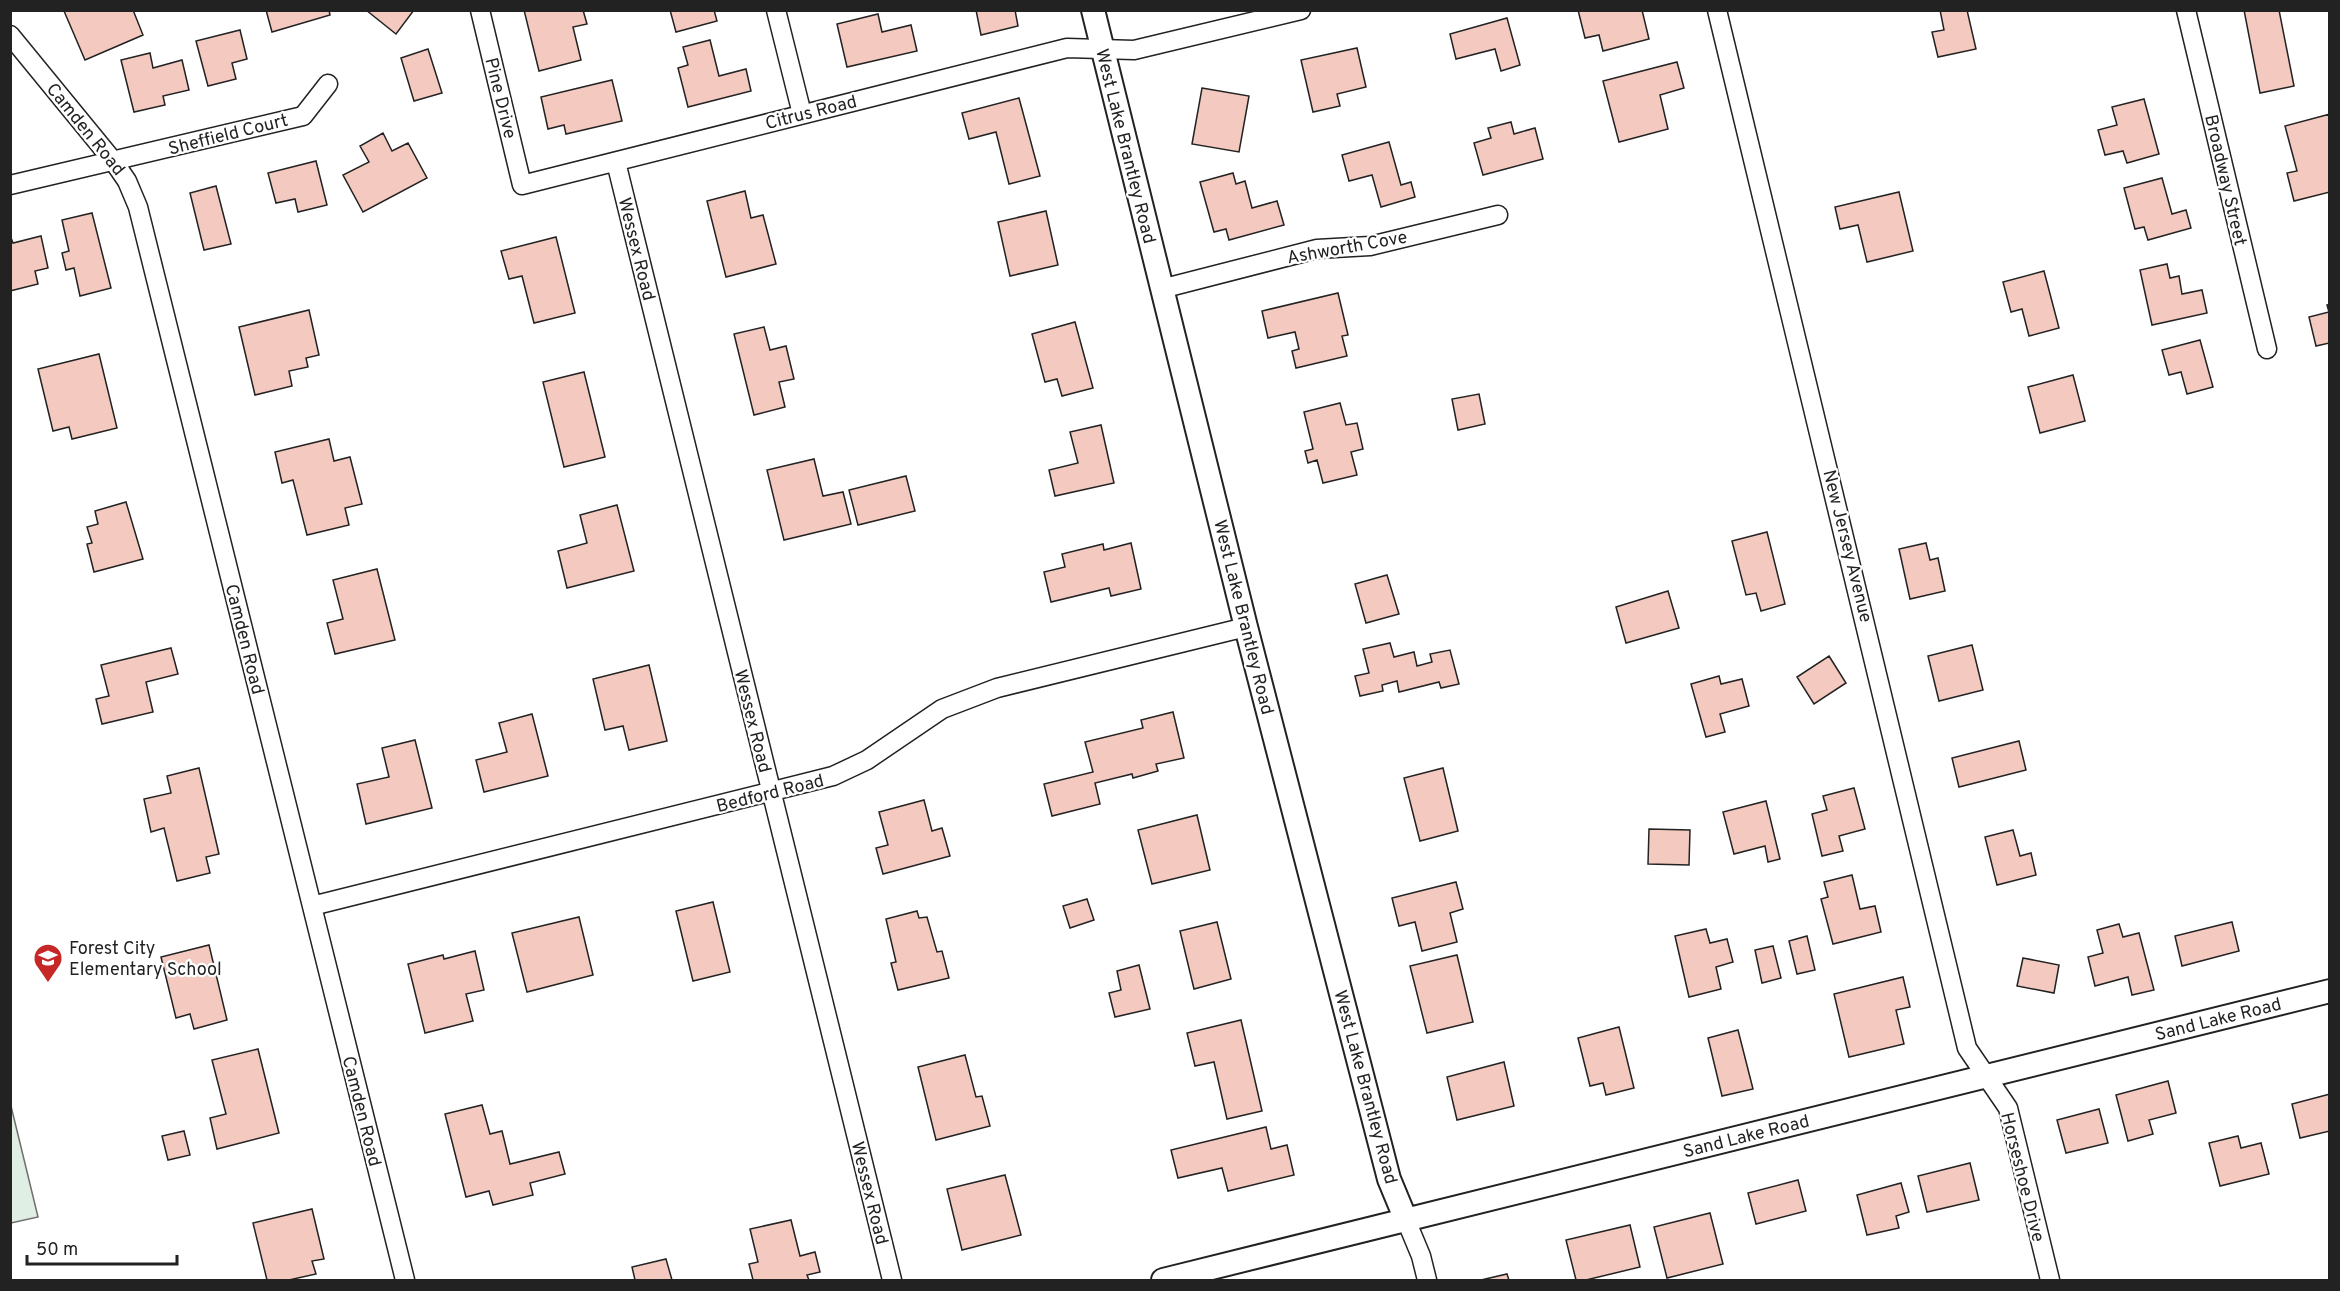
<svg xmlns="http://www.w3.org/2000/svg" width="2340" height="1291" font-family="Overpass,sans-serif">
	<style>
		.green { fill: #e0efe3; stroke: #6f6f6f; stroke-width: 1.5 }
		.building { fill: #f3c9c0; stroke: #222; stroke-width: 1.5 }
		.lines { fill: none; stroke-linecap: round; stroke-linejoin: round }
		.minor-casing { stroke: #222; stroke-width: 21 }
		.tertiary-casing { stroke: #222; stroke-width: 26 }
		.minor { stroke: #fff; stroke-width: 18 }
		.tertiary { stroke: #fff; stroke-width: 22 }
		.labels { text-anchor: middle; stroke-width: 4.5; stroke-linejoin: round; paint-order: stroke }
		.street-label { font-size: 18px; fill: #222; stroke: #fff }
		.poi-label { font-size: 18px; fill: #222; stroke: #fff; text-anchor: start }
	</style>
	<rect width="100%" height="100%" fill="#fff"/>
	<!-- green -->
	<path class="green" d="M11 1106 38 1217 11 1223H10Z"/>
	<!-- building -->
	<path class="building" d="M96 10H133L143 35 85 60 64 11Z
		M266 10H329L330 15 272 32Z
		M366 10H414L396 34Z
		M524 10H583L587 24 573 27 581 60 539 71Z
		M670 10H714L717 21 676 32Z
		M976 10H1015L1018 26 981 35Z
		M1578 10H1642L1649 39 1603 51 1599 35 1585 38Z
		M1940 10H1967L1976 49 1938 57 1932 32 1944 30Z
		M2244 10H2279L2294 86 2260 93Z
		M878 14 882 32 911 25 917 51 847 67 837 24Z
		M1507 18 1520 65 1501 71 1495 49 1456 59 1450 34Z
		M240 30 247 59 232 63 236 79 208 86 196 41Z
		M710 40 719 76 746 69 751 91 688 107 678 68 688 65 683 47Z
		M1357 48 1366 87 1337 94 1340 106 1313 112 1301 60Z
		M428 49 442 93 414 101 401 58Z
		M150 53 153 68 182 60 189 90 163 96 165 105 134 112 121 60Z
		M1677 62 1684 88 1660 95 1668 129 1619 142 1603 81Z
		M612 80 622 121 566 134 564 125 548 129 541 97Z
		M1202 88 1249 96 1239 152 1192 144Z
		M1019 98 1040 176 1009 184 996 132 969 139 962 113Z
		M2144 99 2159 154 2127 163 2123 151 2105 155 2098 130 2117 125 2112 107Z
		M2330 114V192L2294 201 2287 173 2297 171 2285 126Z
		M1511 122 1514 134 1535 128 1543 159 1483 175 1474 143 1491 138 1488 128Z
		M383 133 392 151 408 143 427 178 363 212 343 175 369 162 360 146Z
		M1389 142 1401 185 1411 182 1415 197 1381 207 1372 175 1349 181 1342 155Z
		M316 161 327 205 298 212 295 199 276 203 268 173Z
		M1233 173 1236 184 1245 181 1252 208 1277 201 1284 225 1229 240 1226 229 1214 232 1200 182Z
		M2162 178 2172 214 2186 210 2191 228 2148 240 2144 227 2135 229 2124 188Z
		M216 186 231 244 204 250 190 193Z
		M745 191 751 218 763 215 776 264 726 277 707 201Z
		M1899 192 1913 251 1867 262 1858 225 1840 229 1835 207Z
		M1046 211 1058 265 1010 276 998 222Z
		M92 213 111 288 80 296 74 268 66 270 62 253 69 251 62 220Z
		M10 235 13 243 41 236 48 268 35 271 38 284 10 291Z
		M556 237 575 313 534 323 522 276 509 279 501 251Z
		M2167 264 2170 278 2179 276 2182 294 2202 290 2207 313 2152 325 2140 270Z
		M2044 271 2059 328 2029 336 2022 309 2011 312 2003 282Z
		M1338 293 1348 335 1342 336 1347 356 1296 368 1292 351 1299 349 1295 332 1268 338 1262 311Z
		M2330 304V345L2329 343 2316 346 2309 317 2329 312 2327 305Z
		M309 310 319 355 306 358 308 367 289 371 292 386 255 395 239 327Z
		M1075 322 1093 388 1062 396 1057 379 1045 382 1032 334Z
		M764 327 770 350 786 346 794 379 779 382 785 407 754 415 734 334Z
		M2200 340 2213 387 2187 394 2181 372 2169 375 2162 350Z
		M99 354 117 428 72 439 69 427 53 431 38 369Z
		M584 372 605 457 564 467 543 382Z
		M2073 375 2085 421 2040 433 2028 387Z
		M1479 394 1485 424 1458 430 1452 399Z
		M1340 403 1346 425 1357 423 1363 449 1351 452 1357 475 1323 483 1317 460 1308 463 1305 451 1313 449 1304 412Z
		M1101 425 1114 483 1055 496 1049 470 1078 463 1070 432Z
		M329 439 334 461 350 457 362 504 345 508 349 525 307 535 293 480 282 483 275 452Z
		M814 459 823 496 843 492 851 524 784 540 767 470Z
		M906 476 915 511 858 525 849 490Z
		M126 502 143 559 94 572 87 544 92 543 87 527 98 524 95 511Z
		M617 505 634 571 567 588 558 551 587 543 580 515Z
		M1767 532 1785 604 1761 611 1756 593 1746 595 1732 541Z
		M1131 543 1141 589 1111 596 1109 588 1051 602 1044 572 1065 567 1062 554 1103 544 1104 550Z
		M1926 543 1930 560 1938 558 1945 591 1910 599 1899 549Z
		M377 569 395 640 335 654 327 623 343 619 333 580Z
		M1387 575 1399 614 1366 623 1355 584Z
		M1668 591 1679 628 1626 643 1616 607Z
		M1390 643 1394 657 1414 652 1417 666 1432 662 1430 654 1450 650 1459 684 1441 688 1439 682 1399 692 1397 681 1382 685 1383 691 1360 696 1355 676 1369 673 1363 649Z
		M1972 645 1983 690 1939 701 1928 656Z
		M171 648 178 674 146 682 153 712 102 724 96 699 109 696 101 665Z
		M1829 656 1846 683 1814 704 1797 677Z
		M649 665 667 741 629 750 623 726 605 730 593 679Z
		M1719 676 1721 684 1742 679 1749 706 1720 714 1725 732 1706 737 1691 684Z
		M1173 712 1184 758 1156 764 1158 771 1133 778 1132 774 1095 783 1100 804 1052 816 1044 784 1093 772 1085 742 1143 728 1141 720Z
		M532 714 548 776 484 792 476 760 507 752 499 723Z
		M415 740 432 808 366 824 357 784 389 777 382 748Z
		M2019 741 2026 770 1959 787 1952 758Z
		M199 768 219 854 206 857 210 873 177 881 164 828 151 832 144 799 171 793 167 776Z
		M1443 768 1458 831 1420 841 1404 778Z
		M1854 788 1865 829 1839 836 1843 851 1822 856 1812 814 1827 810 1823 796Z
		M924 800 932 831 942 828 950 856 883 874 876 848 888 845 879 812Z
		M1766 801 1780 859 1768 862 1765 846 1734 854 1723 812Z
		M1197 815 1210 870 1152 884 1138 830Z
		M1649 829 1690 830 1689 865 1648 864Z
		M2013 830 2020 856 2031 853 2036 875 1997 885 1985 837Z
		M1852 875 1860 909 1875 906 1881 932 1833 944 1821 899 1828 897 1824 882Z
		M1456 882 1463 909 1450 913 1457 942 1422 951 1415 922 1399 926 1392 898Z
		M1087 899 1094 920 1070 928 1063 906Z
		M713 902 730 972 693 981 676 911Z
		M917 911 919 918 927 917 937 952 942 951 949 978 898 990 891 963 896 962 886 919Z
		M579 917 593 975 527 992 512 933Z
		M1217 922 1231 979 1194 989 1180 931Z
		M2232 922 2239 951 2182 966 2175 936Z
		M2119 924 2123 937 2139 933 2154 990 2132 995 2128 977 2095 986 2088 957 2103 953 2097 930Z
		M1706 929 1710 943 1727 939 1733 962 1716 967 1721 989 1689 997 1675 936Z
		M1807 936 1815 970 1797 974 1789 941Z
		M209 945 227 1020 194 1029 190 1014 176 1018 161 957Z
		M1773 946 1781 978 1762 983 1755 950Z
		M475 951 484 990 466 994 473 1021 425 1033 408 964 443 955 444 959Z
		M1457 955 1473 1022 1427 1033 1410 966Z
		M2023 958 2059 965 2054 993 2017 986Z
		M1139 965 1150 1009 1115 1017 1109 993 1121 990 1117 971Z
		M1903 977 1910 1007 1896 1010 1904 1044 1849 1057 1834 994Z
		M1241 1020 1262 1111 1227 1119 1214 1062 1195 1066 1187 1033Z
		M1619 1027 1634 1088 1606 1095 1603 1083 1590 1086 1578 1038Z
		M1738 1030 1753 1089 1722 1096 1708 1038Z
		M258 1049 279 1133 217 1149 210 1118 226 1114 212 1060Z
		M965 1055 976 1097 982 1096 990 1126 936 1140 918 1067Z
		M1504 1062 1514 1106 1457 1120 1447 1077Z
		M2168 1081 2176 1113 2149 1120 2153 1134 2128 1141 2116 1095Z
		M2330 1094V1131L2300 1138 2292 1104Z
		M482 1105 490 1134 502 1131 510 1164 559 1152 565 1174 530 1183 533 1195 493 1205 489 1191 466 1197 445 1114Z
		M2099 1109 2108 1143 2066 1153 2057 1120Z
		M1266 1127 1271 1149 1287 1145 1294 1175 1228 1191 1222 1168 1178 1178 1171 1150Z
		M184 1131 190 1155 168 1160 162 1136Z
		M2238 1136 2241 1148 2261 1143 2269 1174 2220 1186 2209 1143Z
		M1970 1163 1979 1200 1927 1212 1918 1176Z
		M1005 1175 1021 1235 962 1250 947 1189Z
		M1798 1180 1806 1211 1756 1224 1748 1193Z
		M1901 1183 1909 1212 1896 1216 1899 1228 1867 1235 1857 1195Z
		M312 1209 324 1259 312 1261 316 1274 289 1280H267L253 1223Z
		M1710 1213 1723 1264 1667 1278 1654 1227Z
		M791 1220 800 1256 815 1252 820 1272 807 1275 809 1280H753L749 1264 758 1262 750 1229Z
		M1630 1225 1640 1267 1586 1280H1576L1566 1240Z
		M666 1259 672 1280H635L632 1267Z
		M1507 1274 1509 1280H1481Z"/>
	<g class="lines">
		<!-- minor casing -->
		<g class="minor-casing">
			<path id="minor" d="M480 10 522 185 1067 48 1134 50 1301 10
				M776 10 802 114
				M1717 10 1967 1048 2008 1108 2050 1280
				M2186 10 2267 349
				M10 35 114 162 127 181 138 207 405 1280
				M616 162 892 1280
				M10 185 303 116 328 84
				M1161 289 1317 249 1370 246 1498 215
				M312 906 833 776 867 760 942 709 997 688 1246 627
				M1406 1220 1421 1256 1427 1280"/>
		</g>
		<!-- tertiary casing -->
		<g class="tertiary-casing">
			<path id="tertiary" d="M1093 10 1246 627 1389 1179 1406 1220
				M1163 1280 2330 991"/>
		</g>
		<!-- minor -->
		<use href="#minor" class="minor"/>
		<!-- tertiary -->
		<use href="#tertiary" class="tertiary"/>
	</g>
	<!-- icons -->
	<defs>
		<g id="school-pin" transform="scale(1.5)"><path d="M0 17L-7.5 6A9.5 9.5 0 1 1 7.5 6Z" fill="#c62828" stroke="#fff"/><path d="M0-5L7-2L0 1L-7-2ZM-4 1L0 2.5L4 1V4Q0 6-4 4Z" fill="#fff"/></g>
	</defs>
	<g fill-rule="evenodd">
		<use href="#school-pin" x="48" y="958"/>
	</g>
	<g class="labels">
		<!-- street labels -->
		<g class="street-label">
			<text transform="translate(501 98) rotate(76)" y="6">Pine Drive</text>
			<text transform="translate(811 112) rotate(-14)" y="6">Citrus Road</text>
			<text transform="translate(86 129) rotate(51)" y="6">Camden Road</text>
			<text transform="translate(228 134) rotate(-14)" y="6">Sheffield Court</text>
			<text transform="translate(1126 146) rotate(76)" y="6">West Lake Brantley Road</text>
			<text transform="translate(2226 180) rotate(77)" y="6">Broadway Street</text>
			<text transform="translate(1347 247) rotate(-10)" y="6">Ashworth Cove</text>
			<text transform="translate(637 249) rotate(76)" y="6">Wessex Road</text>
			<text transform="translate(1848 546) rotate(76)" y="6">New Jersey Avenue</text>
			<text transform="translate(1244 617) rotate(76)" y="6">West Lake Brantley Road</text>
			<text transform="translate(245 639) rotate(76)" y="6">Camden Road</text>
			<text transform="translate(753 721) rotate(76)" y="6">Wessex Road</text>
			<text transform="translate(770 793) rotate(-14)" y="6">Bedford Road</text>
			<text transform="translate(2218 1019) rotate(-14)" y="6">Sand Lake Road</text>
			<text transform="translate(1366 1087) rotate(75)" y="6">West Lake Brantley Road</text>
			<text transform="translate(362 1111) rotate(76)" y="6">Camden Road</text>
			<text transform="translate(1746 1136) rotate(-14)" y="6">Sand Lake Road</text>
			<text transform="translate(2023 1177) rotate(76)" y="6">Horseshoe Drive</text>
			<text transform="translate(870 1193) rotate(76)" y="6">Wessex Road</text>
		</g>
		<!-- poi labels -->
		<g class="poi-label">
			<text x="69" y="954">Forest City<tspan x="69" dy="21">Elementary School</tspan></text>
		</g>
	</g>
	<!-- border -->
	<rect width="2340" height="1291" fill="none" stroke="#222222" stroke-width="24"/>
	<!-- scale -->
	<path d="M27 1255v9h150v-9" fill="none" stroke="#222222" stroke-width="3"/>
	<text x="36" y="1255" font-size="18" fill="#222222" stroke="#ffffff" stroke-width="4.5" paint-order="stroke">50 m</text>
</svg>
